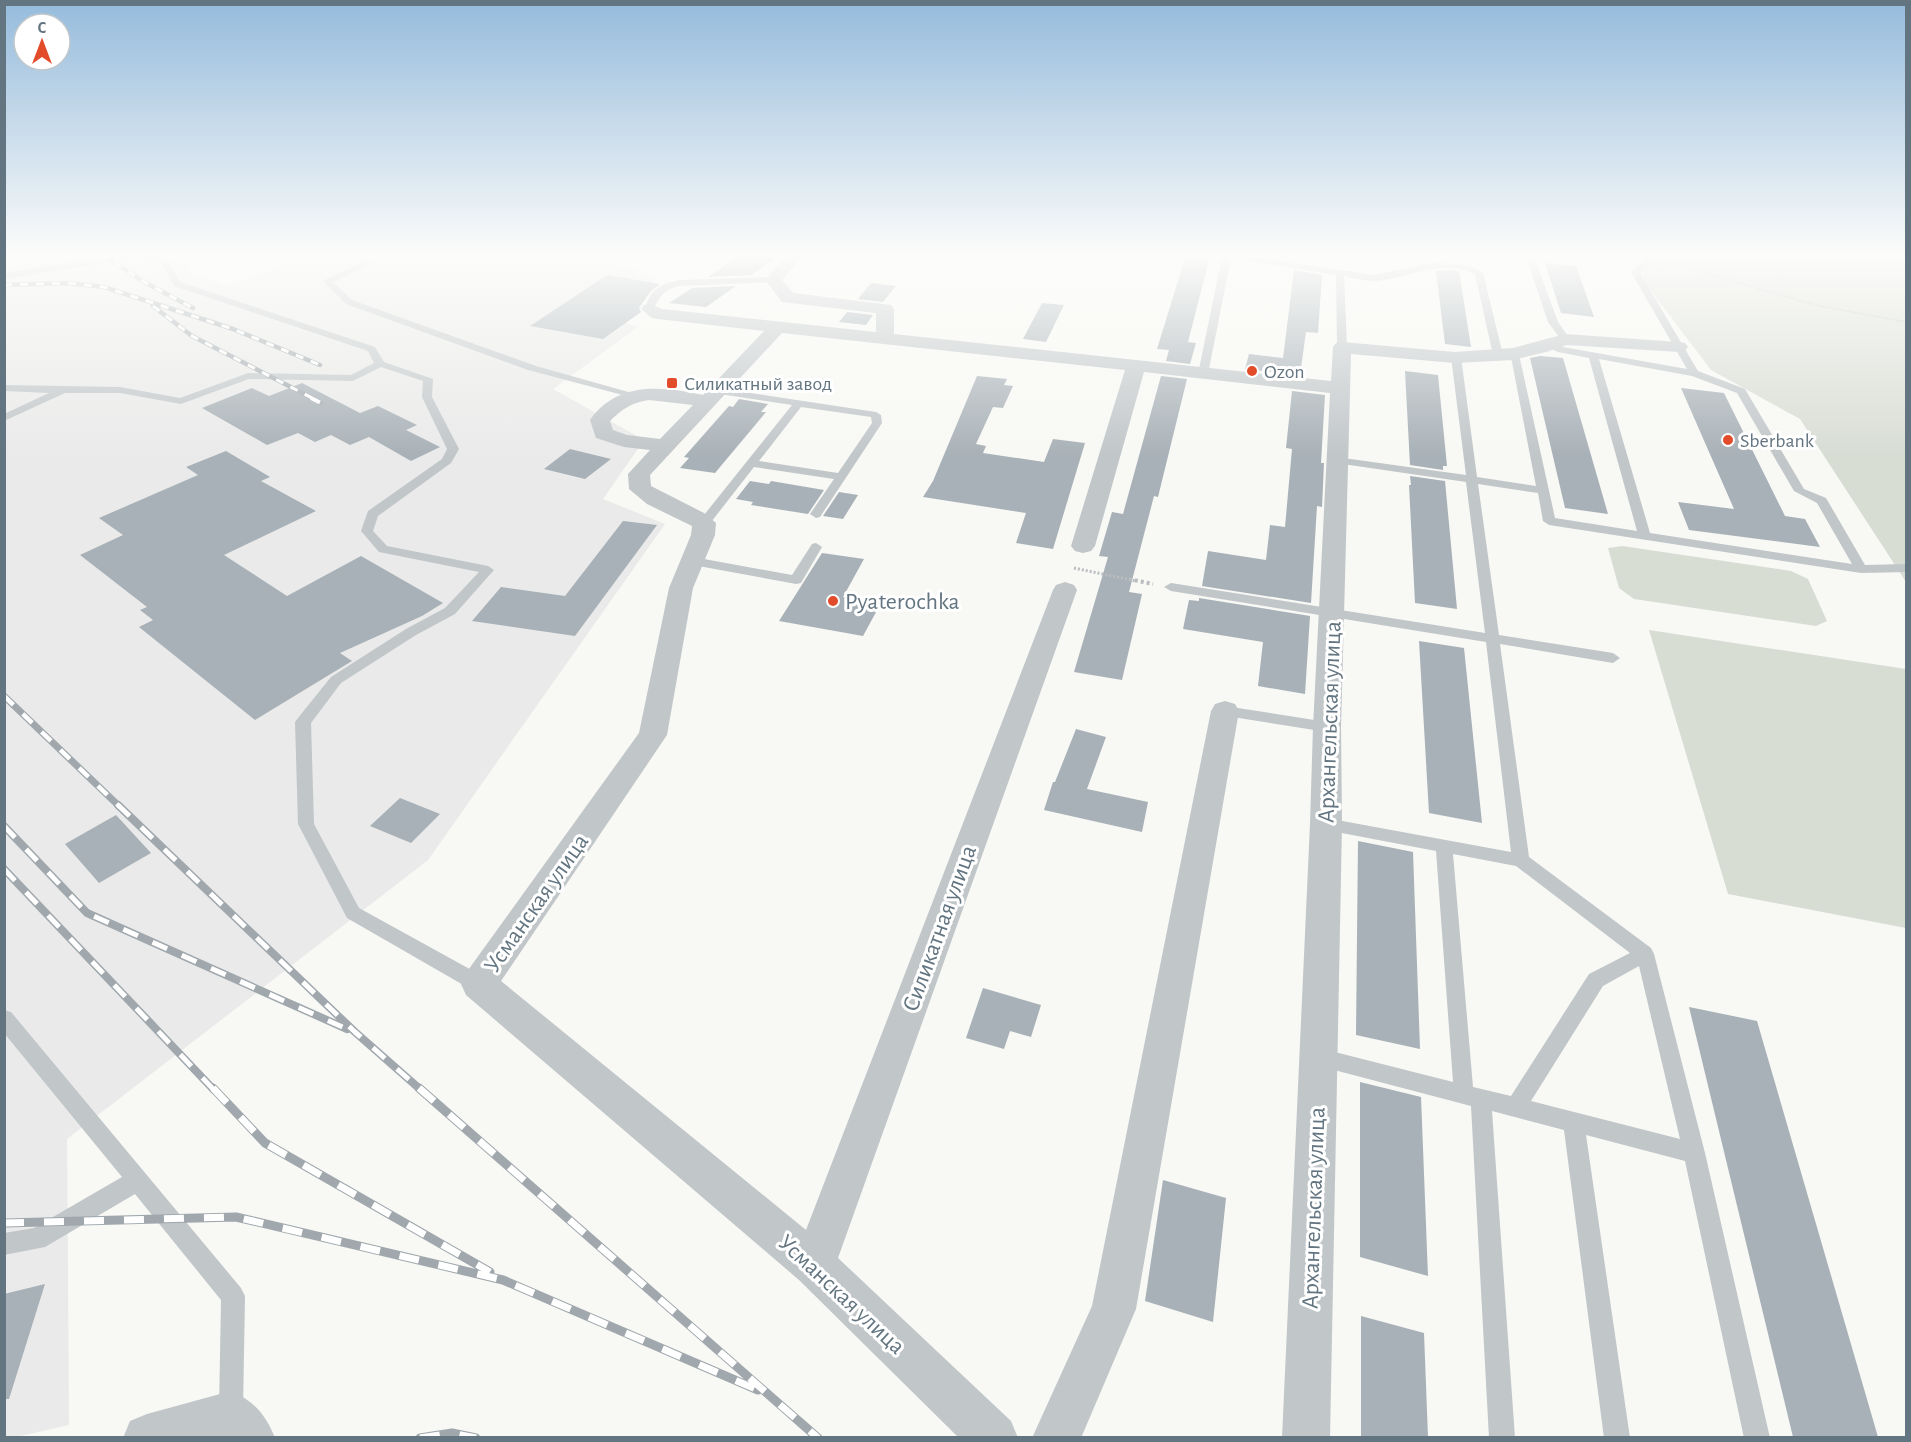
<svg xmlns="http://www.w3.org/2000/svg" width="1911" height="1442" font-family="'Alegreya Sans',sans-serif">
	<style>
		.built { fill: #e9eae9 }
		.green { fill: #d8ddd4 }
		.building { fill: #a8b1b7 }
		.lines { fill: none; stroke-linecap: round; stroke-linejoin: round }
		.path-far2 { stroke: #b9bdc0; stroke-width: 2; stroke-dasharray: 1.5 1.5; stroke-linecap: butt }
		.path-far1 { stroke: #b9bdc0; stroke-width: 3; stroke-dasharray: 2 2; stroke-linecap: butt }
		.path { stroke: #b9bdc0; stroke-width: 4; stroke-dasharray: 3 3; stroke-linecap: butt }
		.lane { fill: #c1c6c9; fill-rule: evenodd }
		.street { fill: #c1c6c9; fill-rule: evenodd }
		.rail-far4-casing { stroke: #a0a8ad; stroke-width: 4.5 }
		.rail-far3-casing { stroke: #a0a8ad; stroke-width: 5 }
		.rail-far2-casing { stroke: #a0a8ad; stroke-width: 7 }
		.rail-far1-casing { stroke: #a0a8ad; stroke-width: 8 }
		.rail-casing { stroke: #a0a8ad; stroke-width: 9 }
		.rail-far4 { stroke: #fff; stroke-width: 3; stroke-dasharray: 8; stroke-linecap: butt }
		.rail-far3 { stroke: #fff; stroke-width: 4; stroke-dasharray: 10; stroke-linecap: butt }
		.rail-far2 { stroke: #fff; stroke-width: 4.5; stroke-dasharray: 13; stroke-linecap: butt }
		.rail-far1 { stroke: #fff; stroke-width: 5; stroke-dasharray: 16; stroke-linecap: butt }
		.rail { stroke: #fff; stroke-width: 7; stroke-dasharray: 20; stroke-linecap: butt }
		.poi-dot { fill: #e34c2a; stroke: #fff; stroke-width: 2 }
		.labels { text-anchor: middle; stroke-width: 6; stroke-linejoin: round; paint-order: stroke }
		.far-poi-label { font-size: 20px; fill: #637580; stroke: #fff; text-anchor: start }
		.poi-label { font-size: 24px; fill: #637580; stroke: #fff; text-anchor: start }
		.street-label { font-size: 24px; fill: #637580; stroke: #fff }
	</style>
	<rect width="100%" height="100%" fill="#f8f8f5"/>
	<!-- built -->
	<path class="built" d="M5 254H209L185 271 226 286 294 261 342 254H465L606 262 659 277 601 316 638 327 553 389 644 440 603 499 665 524 428 860 67 1139 69 1425 16 1437 5 1438Z"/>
	<!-- green -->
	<path class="green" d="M1647 254H1906V582L1800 419 1711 370 1642 279Z
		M1622 546 1791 571 1808 579 1827 621 1816 626 1634 599 1619 588 1608 548Z
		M1649 630 1906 669V928L1728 894Z"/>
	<!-- building -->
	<path class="building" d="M742 254H782L751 275 708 277Z
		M1185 258 1209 260 1188 342 1196 343 1190 364 1166 361 1169 350 1157 349Z
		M1545 263 1576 266 1594 317 1561 313Z
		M1294 270 1322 275 1318 333 1306 332 1300 375 1245 369 1249 354 1283 358Z
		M1449 270 1459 271 1471 347 1445 344 1436 271Z
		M607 275 660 284 651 291 639 308 641 312 603 339 530 326Z
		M871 283 896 286 883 302 858 299Z
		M736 286 706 307 669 303 692 288Z
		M1042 303 1064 305 1046 342 1023 339Z
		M847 312 873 315 866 325 839 322Z
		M1540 356 1563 358 1608 514 1565 508 1530 358Z
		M1405 371 1438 375 1447 466H1443V470L1410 465Z
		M977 376 1007 379 1004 385 1013 386 1003 408 993 407 976 444 986 446 983 453 1044 462 1053 439 1085 443 1053 549 1016 543 1026 513 923 497 933 481Z
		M1161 376 1187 379 1158 497 1154 496 1129 592 1142 594 1122 680 1074 672 1108 557 1099 556 1112 512 1123 514Z
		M302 383 360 413 378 406 417 425 406 430 440 447 411 461 369 437 350 445 331 435 315 442 298 433 267 445 202 408 252 388 269 396Z
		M1681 388 1724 393 1785 516 1805 519 1820 547 1689 530 1678 502 1734 509Z
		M1292 391 1325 395 1321 463H1324L1322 507 1317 506 1311 603 1202 586 1208 551 1266 560 1270 525 1285 527 1292 449 1286 448Z
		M739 399 768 404 761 412H766L715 473 680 468 689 458 684 457 729 406 733 407Z
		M570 449 611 459 585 479 544 469Z
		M226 451 270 477 261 481 316 511 224 555 287 596 361 556 443 603 422 616 340 653 352 661 255 720 139 627 153 620 140 610 147 607 80 555 123 535 99 518 198 475 186 467Z
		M1410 476 1445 481 1457 609 1415 603 1409 485H1411Z
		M750 481 769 484 771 481 824 490 808 514 751 505 753 502 736 499Z
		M839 492 858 495 843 519 823 516Z
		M623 521 657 525 575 636 472 621 501 587 565 596Z
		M822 553 864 559 843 597 881 603 863 636 779 621Z
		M1199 598 1310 616 1305 694 1258 686 1263 642 1183 629 1189 600 1199 601Z
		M1419 641 1464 648 1482 823 1429 813Z
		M1076 729 1106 737 1087 789 1148 802 1142 832 1044 810 1053 782H1055Z
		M400 798 440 814 411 843 370 826Z
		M116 815 151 853 99 883 65 844Z
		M1358 841 1413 852 1420 1049 1356 1035Z
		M983 988 1041 1005 1031 1037 1010 1031 1004 1049 966 1038Z
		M1689 1007 1757 1021 1878 1437H1793Z
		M1360 1082 1421 1097 1428 1276 1360 1257Z
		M1163 1180 1226 1198 1213 1322 1145 1301Z
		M45 1284 9 1399H4V1294Z
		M1361 1316 1424 1333 1428 1437H1361Z"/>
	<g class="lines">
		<!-- path-far2 -->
		<path class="path-far2" d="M1663 263 1689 268 1815 305 1906 322"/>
		<!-- path-far1 -->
		<path class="path-far1" d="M1074 568 1136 581"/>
		<!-- path -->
		<path class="path" d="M1129 579 1153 584"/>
		<!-- lane -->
		<path class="lane" d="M128 254 166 256 180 282 375 347 384 362 433 379 432 397 459 449 451 463 378 516 373 531 387 546 488 566 494 570 455 614 416 635 341 683 311 723 314 824 359 908 486 978 488 984 486 990 479 992 472 990 347 918 298 824 295 722 298 718 331 677 406 629 445 608 479 572 379 552 361 531 368 511 442 459 447 449 422 397 423 381 381 367 353 381 249 379 181 404 120 393H65L4 421V414L49 393 4 391V385L120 387 180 398 248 373 351 375 374 363 368 351 174 286 160 260 130 259 4 279V273Z
			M1216 254H1235L1373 275 1436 262 1471 266 1483 273 1503 355 1498 358 1493 355 1475 274C1441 257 1407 280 1373 281 1364 281 1353 278 1344 276L1347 347 1342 350 1337 347 1336 275 1231 258 1208 374 1199 376 1198 374 1222 257Z
			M1525 254H1533L1558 322 1570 339 1568 341H1562L1548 322Z
			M1621 254H1635L1654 258V262L1640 273 1698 371 1745 389 1804 489 1826 498 1865 565 1906 564V572L1861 573 1549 525 1543 521 1538 493 1478 484 1499 635 1613 653 1620 658 1613 663 1500 644 1529 857 1651 948 1654 954 1705 1153 1770 1438H1744L1685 1161 1586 1135 1630 1438H1604L1564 1130 1492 1111 1515 1438H1489L1471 1106 1319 1066 1312 1063 1309 1057 1312 1051 1319 1048 1453 1082 1436 851 1326 830 1320 828 1318 824 1320 820 1326 818 1511 852 1486 642 1171 591 1164 587 1171 583 1485 633 1466 482 1336 463 1330 460 1336 457 1466 475 1451 357 1456 354 1461 357 1477 477 1536 486 1510 352 1518 350 1555 518 1637 531 1589 358 1558 352 1545 346 1550 343 1563 347 1687 369 1631 272 1644 261ZM1599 359 1692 376 1737 393 1794 491 1817 503 1852 564 1650 533ZM1453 854 1516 866 1630 953 1589 974 1511 1096 1473 1087ZM1639 966 1680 1139 1531 1101 1603 986Z
			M365 261 372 263 333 282 352 300 536 366 639 395 634 398 528 370 346 304 323 281Z
			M773 277 776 278V282L679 286C663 290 659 297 653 311L645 309C650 289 660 285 679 280Z
			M717 388 876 412 881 415 882 423 820 517 816 518 810 514 834 479 754 467 708 526H700V520L792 405 713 393 712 391ZM801 407 871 417 872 423 838 473 759 461Z
			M816 543 822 547 801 583 796 584 693 565 687 561 693 557 792 575 812 544Z
			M1225 706 1327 722 1335 727 1327 732 1220 715 1218 711 1220 707Z
			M4 1010 11 1012 241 1288 245 1296 243 1409 240 1418 231 1421 222 1418 219 1409 221 1300 135 1194 45 1247 4 1255V1233L34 1228 122 1177 4 1033Z"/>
		<!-- street -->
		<path class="street" d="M788 254H804L782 280 793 293 891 305 894 309V334L1331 381 1333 347 1336 343 1342 342 1455 352 1513 348 1565 334 1679 342 1685 343 1688 347 1685 351 1679 352 1567 345 1546 352 1513 360 1455 363 1351 354 1341 727 1342 824 1330 1438H1282L1310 824 1313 727 1330 393 1144 372 1095 546 1091 551 1083 553 1075 551 1071 546 1125 370 782 333 650 475 651 486 704 513 716 523 715 535 693 588 667 735 501 981 806 1230 1053 590 1056 585 1065 582 1074 585 1077 590 838 1258 1011 1421 1018 1438H959L799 1280 466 995 461 984 466 973 639 733 669 588 691 535 692 526 647 504 629 489 628 474 650 450 624 447 596 438 590 420C617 381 662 386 703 395L764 331 658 319 652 318 641 309 644 305 650 304 662 309 876 332V313L782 302 765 280ZM649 400 693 405 660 439 627 435 613 430 610 421C622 409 633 402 649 400Z
			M1225 701 1235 704 1239 711 1136 1309 1081 1438H1032L1092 1306 1211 711 1215 704Z
			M231 1391C253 1400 266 1415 275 1438H123L130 1421 147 1414Z"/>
		<!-- rail-far4 casing -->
		<g class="rail-far4-casing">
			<path id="rail-far4" d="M101 254 146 283 193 308
				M4 285 68 283 104 287 233 329 320 365
				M153 306 192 336 314 399"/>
		</g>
		<!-- rail-far3 casing -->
		<g class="rail-far3-casing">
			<path id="rail-far3" d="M311 398 321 403"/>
		</g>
		<!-- rail-far2 casing -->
		<g class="rail-far2-casing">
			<path id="rail-far2" d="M4 696 120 807"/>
		</g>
		<!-- rail-far1 casing -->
		<g class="rail-far1-casing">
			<path id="rail-far1" d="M118 805 355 1032 421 1090
				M4 826 87 913 347 1029
				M4 869 214 1090"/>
		</g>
		<!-- rail casing -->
		<g class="rail-casing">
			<path id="rail" d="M213 1088 265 1143 490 1272
				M419 1088 818 1438
				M4 1223 236 1217 503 1280 758 1390
				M420 1438 452 1433 476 1438"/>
		</g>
		<!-- rail-far4 -->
		<use href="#rail-far4" class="rail-far4"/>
		<!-- rail-far3 -->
		<use href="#rail-far3" class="rail-far3"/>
		<!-- rail-far2 -->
		<use href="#rail-far2" class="rail-far2"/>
		<!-- rail-far1 -->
		<use href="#rail-far1" class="rail-far1"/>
		<!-- rail -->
		<use href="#rail" class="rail"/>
	</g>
	<!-- sky -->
	<linearGradient id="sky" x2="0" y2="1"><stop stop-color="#95bbdc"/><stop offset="0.56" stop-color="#fcfcfa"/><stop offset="1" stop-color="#fcfcfa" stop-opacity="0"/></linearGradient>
	<rect width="1911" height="456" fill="url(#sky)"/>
	<!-- markers -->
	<g class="poi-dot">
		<circle cx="1252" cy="371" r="6"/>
		<rect x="666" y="377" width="12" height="12" rx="3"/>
		<circle cx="1728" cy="440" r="6"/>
		<circle cx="833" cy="601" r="6"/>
	</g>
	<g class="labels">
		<!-- far-poi labels -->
		<g class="far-poi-label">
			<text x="1264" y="378">Ozon</text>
			<text x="684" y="390">Силикатный завод</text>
			<text x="1740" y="447">Sberbank</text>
		</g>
		<!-- poi labels -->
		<g class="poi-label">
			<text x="845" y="609">Pyaterochka</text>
		</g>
		<!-- street labels -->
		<g class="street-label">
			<text transform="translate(1329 722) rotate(-88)" y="8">Архангельская улица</text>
			<text transform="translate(536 903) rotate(-55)" y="8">Усманская улица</text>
			<text transform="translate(939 928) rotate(-70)" y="8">Силикатная улица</text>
			<text transform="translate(1313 1208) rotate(-88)" y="8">Архангельская улица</text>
			<text transform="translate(842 1294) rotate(43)" y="8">Усманская улица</text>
		</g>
	</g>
	<!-- border -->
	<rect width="1911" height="1442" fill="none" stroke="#637580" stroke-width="12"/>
	<!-- north arrow -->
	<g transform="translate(42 42)"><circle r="28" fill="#ffffff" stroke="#c1c8cc" stroke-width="1.5"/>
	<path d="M0-4.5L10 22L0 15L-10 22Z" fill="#e34c2a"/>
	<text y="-9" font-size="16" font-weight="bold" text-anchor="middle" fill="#637580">С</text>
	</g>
</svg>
